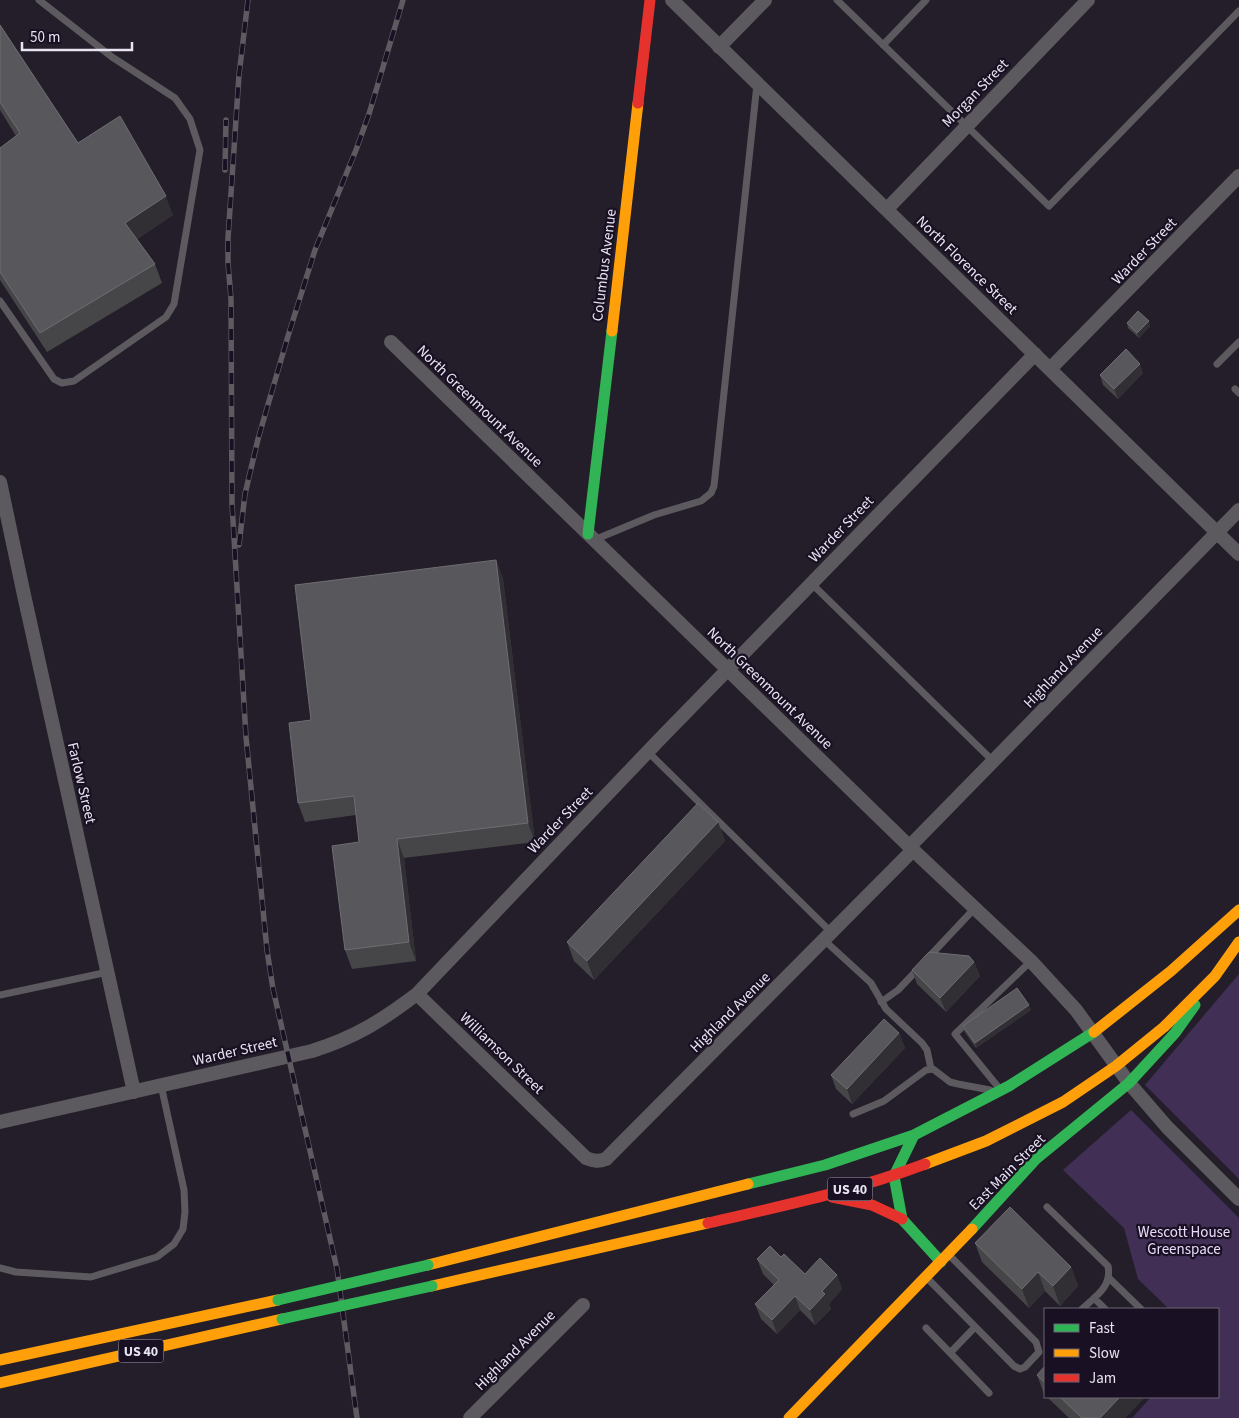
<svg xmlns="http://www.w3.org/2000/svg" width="1239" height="1418" font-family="'Source Sans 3',sans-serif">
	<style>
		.green { fill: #412f56 }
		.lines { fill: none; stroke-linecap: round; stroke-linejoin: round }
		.lane { stroke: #5d5a5f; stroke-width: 7 }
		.street { stroke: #5d5a5f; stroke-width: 14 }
		.fast { stroke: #30b455; stroke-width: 11 }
		.slow { stroke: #ff9f0a; stroke-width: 11 }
		.jam { stroke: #e5322d; stroke-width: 11 }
		.rail-casing { stroke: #5e5a61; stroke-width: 5.5 }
		.rail { stroke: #191123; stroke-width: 4; stroke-dasharray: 11; stroke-linecap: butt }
		.fast-bridge { stroke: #30b455; stroke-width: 11 }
		.wall { fill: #464649 }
		.shaded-wall { fill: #312f34 }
		.building { fill: #58575b; stroke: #6e6d72 }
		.labels { text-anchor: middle; stroke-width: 4.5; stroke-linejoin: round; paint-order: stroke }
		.shield { fill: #191123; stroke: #aba5b3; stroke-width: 1 }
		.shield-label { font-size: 14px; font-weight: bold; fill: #e9e4f1 }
		.street-label { font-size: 15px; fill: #e9e4f1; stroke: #191123 }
		.park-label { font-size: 15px; fill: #e9dbfc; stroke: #191123 }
	</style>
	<rect width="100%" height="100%" fill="#231e29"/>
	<!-- green -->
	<path class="green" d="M1239 974V1179L1145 1085Z
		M1131 1110 1239 1218V1418H1132L1151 1397H1218V1309H1169L1138 1279 1124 1228 1063 1170Z"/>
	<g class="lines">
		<!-- lane -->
		<path class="lane" d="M837 0 1049 206 1239 11
			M883 45 926 0
			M0 301 54 379 62 383 74 381 166 317 174 304 200 150 190 119 175 98 112 57 39 0
			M1217 364 1239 342
			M1235 389 1239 393
			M594 540 654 515 701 501 711 493 714 486 757 84
			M811 583 993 761
			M648 752 832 933
			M824 940 871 983 886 1009 922 1043 927 1050 931 1069
			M927 959 975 908
			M0 995 108 972
			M881 1002 898 990 918 969
			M999 1088 955 1034 1031 961
			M853 1114 884 1101 926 1070 933 1069 950 1082 958 1084 990 1090
			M1047 1207 1108 1266C1112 1287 1096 1296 1082 1309
			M0 1268 16 1272 91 1277 157 1257 174 1244 183 1229 185 1212 184 1190 161 1085
			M927 1278 1014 1366 1020 1369 1025 1367 1039 1352 1036 1342 950 1256
			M1109 1278 1141 1309
			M1094 1298 1105 1309
			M926 1328 989 1393
			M950 1353 975 1327"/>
		<!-- street -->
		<path class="street" d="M672 0 1239 554
			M719 47 765 0
			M887 209 1088 0
			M391 342 913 850 1031 961 1076 1010 1129 1083 1167 1127 1239 1199
			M1050 369 1239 176
			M0 482 24 595 134 1092
			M910 846 1239 510
			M417 994 586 1158C594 1161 598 1162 606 1159L913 850
			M0 1122 312 1051C356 1037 381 1021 417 994L658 741 1035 354
			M470 1418 583 1305"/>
		<!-- fast -->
		<path class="fast" d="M588 534 612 331
			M914 1135 894 1176 902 1219 941 1262
			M748 1184 825 1165 914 1135 1009 1086 1094 1032
			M972 1229 1036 1159 1129 1083 1175 1033 1195 1005"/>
		<!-- slow -->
		<path class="slow" d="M612 331 638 103
			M1094 1032 1171 971 1239 910
			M925 1164 986 1141 1063 1102 1116 1066 1164 1027 1215 976 1239 942
			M428 1265 748 1184
			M432 1286 708 1223
			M0 1360 278 1300
			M0 1383 282 1319
			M789 1418 972 1229"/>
		<!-- jam -->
		<path class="jam" d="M638 103 650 0
			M832 1197 872 1205 902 1219
			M708 1223C781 1206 854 1191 925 1164"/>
		<!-- rail casing -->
		<g class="rail-casing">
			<path id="rail" d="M248 0 239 75 228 238V263L231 299 232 504 246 737 267 950 273 989 337 1269 357 1418
				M225 170 226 120
				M239 545 245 494 258 439 288 336 315 250 356 150 369 114 403 0"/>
		</g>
		<!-- rail -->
		<use href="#rail" class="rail"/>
		<!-- fast-bridge -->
		<path class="fast-bridge" d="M278 1300 428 1265
			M282 1319 432 1286"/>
	</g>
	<!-- wall -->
	<path class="wall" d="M0 25 78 143 173 215 137 239 155 264 162 283 47 352 0 280V148L16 136 0 110Z
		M1127 323 1150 326 1139 338 1128 328Z
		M1143 373 1118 399 1103 385 1100 375Z
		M496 560 503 579 535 842 404 858 416 961 352 969 345 950 359 842 356 815 305 822 298 803 311 720Z
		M718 822 725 841 594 980 574 961 567 942Z
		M974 962 980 976 946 1012 917 984 912 970Z
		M1031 1010 976 1048 964 1031 963 1026Z
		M899 1033 905 1048 852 1104 836 1089 831 1075Z
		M975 1243 1071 1267 1078 1286 1060 1306 1045 1291 1029 1308 982 1262Z
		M781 1257 805 1274 837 1275 842 1289 829 1304 831 1309 815 1325 800 1310 777 1334 761 1319 755 1304 774 1285 763 1274 757 1259Z
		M1045 1366V1395L1044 1394 1037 1375Z
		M1047 1397H1145L1125 1418H1069Z"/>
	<!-- shaded-wall -->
	<path class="shaded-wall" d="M166 196 173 215 132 242 125 223Z
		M1149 321 1150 326 1139 338 1137 333Z
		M1140 364 1143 373 1118 399 1114 389Z
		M496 560 503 579 535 842 528 823Z
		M718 822 725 841 594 980 587 961Z
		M397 839 404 858 416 961 409 942Z
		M974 962 980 976 946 1012 940 998Z
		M1029 1005 1031 1010 976 1048 975 1043Z
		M899 1033 905 1048 852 1104 847 1089Z
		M1071 1267 1078 1286 1060 1306 1053 1286Z
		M1038 1272 1045 1291 1029 1308 1022 1289Z
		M837 1275 842 1289 829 1304 831 1309 815 1325 810 1310 822 1291Z
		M795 1296 800 1310 777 1334 772 1320Z
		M1120 1397H1145L1125 1418H1100Z"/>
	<!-- building -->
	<path class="building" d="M0 25 78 143 120 116 166 196 125 223 155 264 40 333 0 272V148L20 133 0 102Z
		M1138 311 1149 321 1137 333 1127 323Z
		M1126 349 1140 364 1114 389 1100 375Z
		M496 560 528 823 397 839 409 942 345 950 332 846 359 842 354 796 298 803 289 723 311 720 295 585Z
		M698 803 718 822 587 961 567 942Z
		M929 952 969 956 974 962 940 998 912 970Z
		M1017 988 1029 1005 975 1043 963 1026Z
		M884 1019 899 1033 847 1089 831 1075Z
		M1010 1207 1071 1267 1053 1286 1038 1272 1022 1289 975 1243Z
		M770 1246 781 1257 784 1254 805 1274 820 1258 837 1275 822 1291 825 1294 810 1310 795 1296 772 1320 755 1304 779 1280 757 1259Z
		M1045 1366V1383L1037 1375Z
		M1060 1397H1120L1100 1418H1082Z"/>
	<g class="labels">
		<!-- shield labels -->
		<g class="shield">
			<rect x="827.5" y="1177.5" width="45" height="23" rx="4"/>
			<rect x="118.5" y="1339.5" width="45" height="23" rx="4"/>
		</g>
		<g class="shield-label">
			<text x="850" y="1194">US 40</text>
			<text x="141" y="1356">US 40</text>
		</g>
		<!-- street labels -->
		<g class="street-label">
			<text transform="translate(975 93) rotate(-46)" y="5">Morgan Street</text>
			<text transform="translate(1144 251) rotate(-46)" y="5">Warder Street</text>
			<text transform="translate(604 265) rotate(-83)" y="5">Columbus Avenue</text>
			<text transform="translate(967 265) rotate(44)" y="5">North Florence Street</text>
			<text transform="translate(480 406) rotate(44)" y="5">North Greenmount Avenue</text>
			<text transform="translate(841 529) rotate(-46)" y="5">Warder Street</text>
			<text transform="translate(1063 667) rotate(-46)" y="5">Highland Avenue</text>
			<text transform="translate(770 688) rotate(44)" y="5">North Greenmount Avenue</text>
			<text transform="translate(82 783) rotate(77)" y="5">Farlow Street</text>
			<text transform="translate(560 820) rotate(-46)" y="5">Warder Street</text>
			<text transform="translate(730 1012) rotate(-45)" y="5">Highland Avenue</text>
			<text transform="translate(235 1051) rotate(-13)" y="5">Warder Street</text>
			<text transform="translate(502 1053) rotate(44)" y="5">Williamson Street</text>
			<text transform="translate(1007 1172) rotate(-45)" y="5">East Main Street</text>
			<text transform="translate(515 1350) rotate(-45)" y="5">Highland Avenue</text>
		</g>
		<!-- park labels -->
		<g class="park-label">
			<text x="1184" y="1237">Wescott House<tspan x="1184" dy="17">Greenspace</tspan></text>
		</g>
	</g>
	<!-- legend -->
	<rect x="1044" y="1308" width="175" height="90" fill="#191123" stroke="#6c6575"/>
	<rect x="1054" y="1324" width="25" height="8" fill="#30b455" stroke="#6c6575"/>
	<text x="1089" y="1333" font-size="15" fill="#e9e4f1">Fast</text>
	<rect x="1054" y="1349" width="25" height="8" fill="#ff9f0a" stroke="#6c6575"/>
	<text x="1089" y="1358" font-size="15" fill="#e9e4f1">Slow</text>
	<rect x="1054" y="1374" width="25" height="8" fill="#e5322d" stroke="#6c6575"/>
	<text x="1089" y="1383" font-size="15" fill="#e9e4f1">Jam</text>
	<!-- scale -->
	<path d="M22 42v8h110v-8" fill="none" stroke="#e9e4f1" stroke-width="2.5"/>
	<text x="30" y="42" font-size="15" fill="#e9e4f1" stroke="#191123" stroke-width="4" paint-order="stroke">50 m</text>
</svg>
